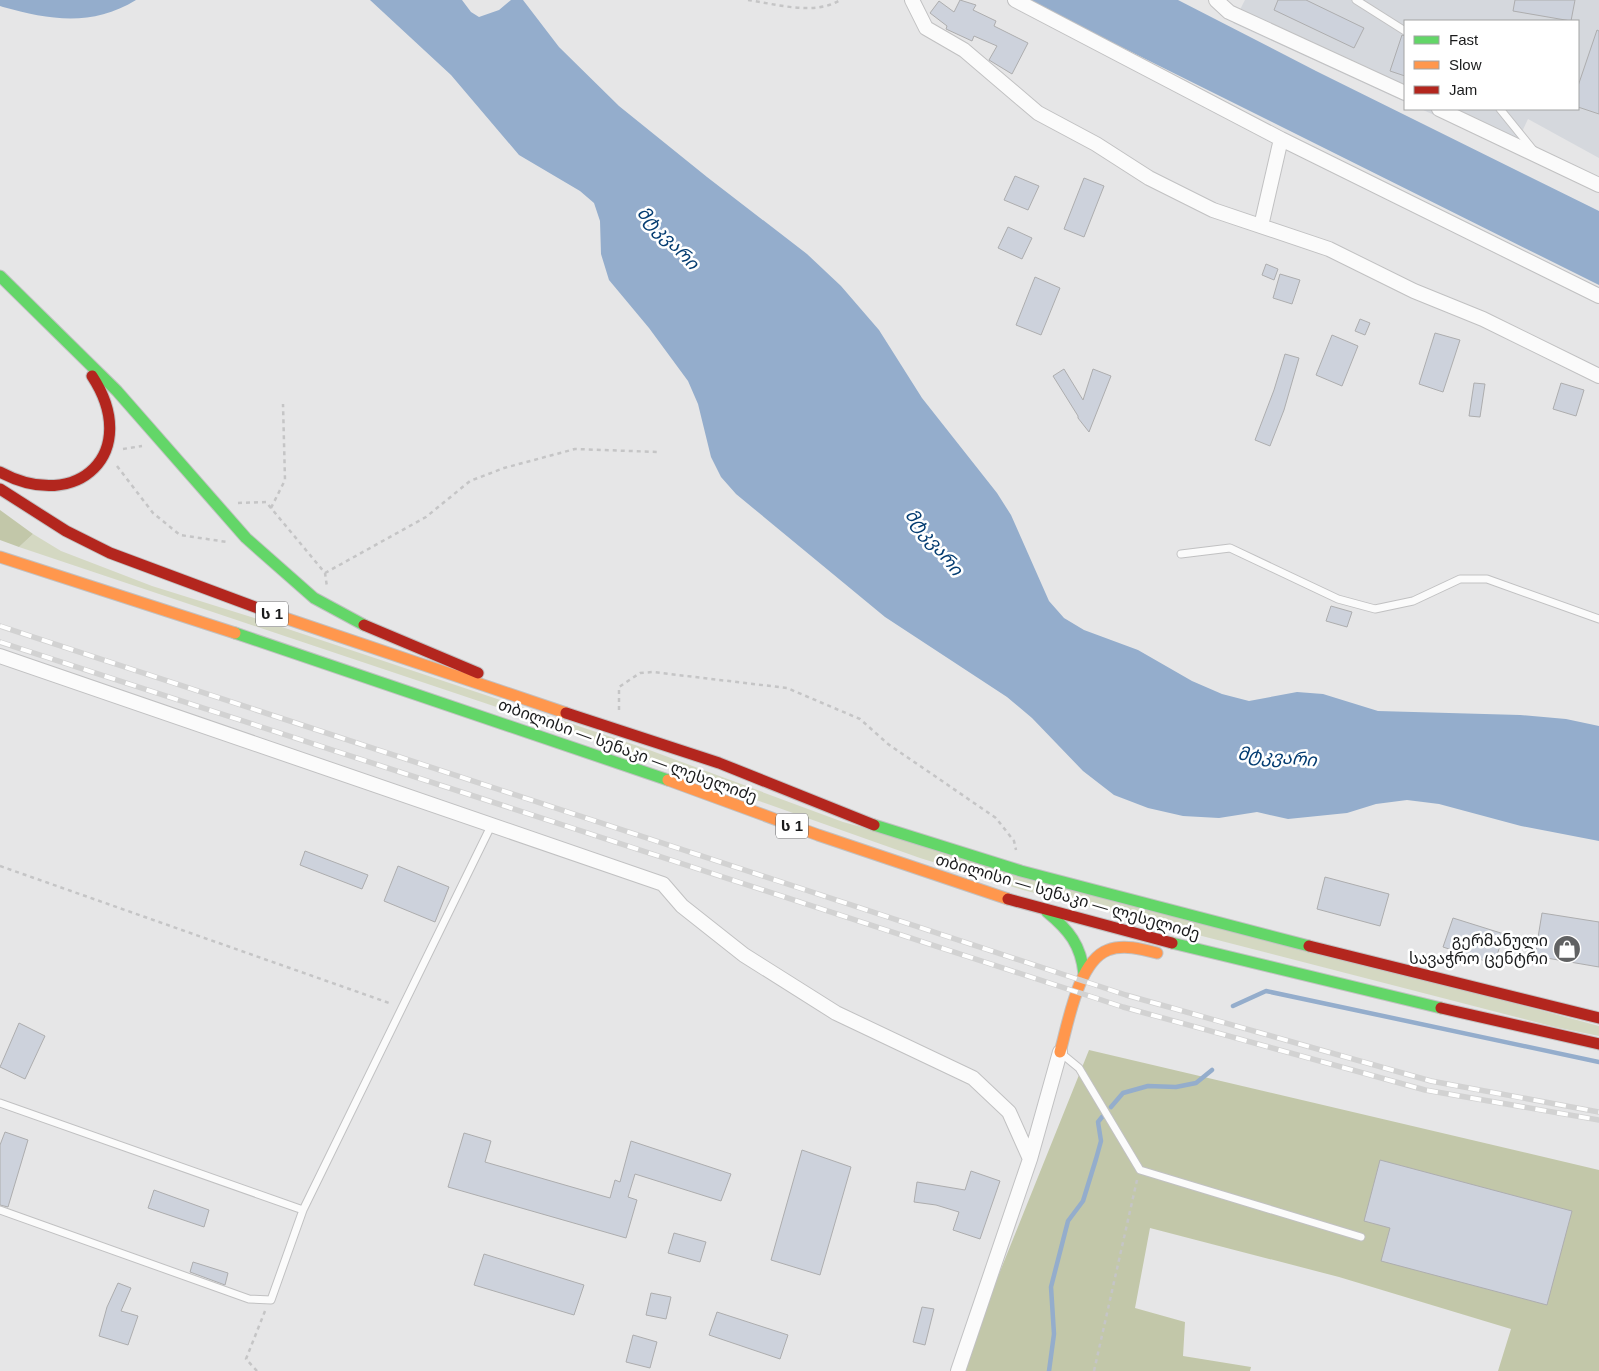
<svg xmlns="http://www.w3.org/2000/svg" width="1599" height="1371" font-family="Arial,'Noto Sans Georgian',sans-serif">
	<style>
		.built { fill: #d5d8dd }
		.green { fill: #d4d8c2 }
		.forest { fill: #c2c7a9 }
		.water { fill: #94adcc }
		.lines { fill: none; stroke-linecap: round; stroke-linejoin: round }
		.stream { stroke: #94adcc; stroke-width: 4.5 }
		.building { fill: #cdd2dc; stroke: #adadae }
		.lane-casing { stroke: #c1c1c2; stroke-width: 9 }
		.street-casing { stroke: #c1c1c2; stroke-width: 16 }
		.fast-casing { stroke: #c1c1c2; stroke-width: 13 }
		.slow-casing { stroke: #c1c1c2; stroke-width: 13 }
		.jam-casing { stroke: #c1c1c2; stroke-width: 13 }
		.path { stroke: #c5c5c6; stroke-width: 2.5; stroke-dasharray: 4 4; stroke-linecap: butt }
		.lane { stroke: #fbfbfb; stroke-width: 7 }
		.street { stroke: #fbfbfb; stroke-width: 14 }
		.fast { stroke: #63d668; stroke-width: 11 }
		.slow { stroke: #ff974d; stroke-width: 11 }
		.jam { stroke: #b3261e; stroke-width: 11 }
		.rail-casing { stroke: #d2d2d2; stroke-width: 5.5 }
		.rail { stroke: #fff; stroke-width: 4; stroke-dasharray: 11; stroke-linecap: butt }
		.labels { text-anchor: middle; stroke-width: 5; stroke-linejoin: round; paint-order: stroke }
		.shield { fill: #fff; stroke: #5f5f60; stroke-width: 1 }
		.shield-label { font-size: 15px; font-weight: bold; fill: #1a1b1c }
		.street-label { font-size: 16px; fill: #1a1b1c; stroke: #fff }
		.poi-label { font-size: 16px; fill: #1a1b1c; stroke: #fff; text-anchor: end }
		.water-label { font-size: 18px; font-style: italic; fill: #043c71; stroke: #fff }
	</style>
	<rect width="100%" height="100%" fill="#e6e6e7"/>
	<!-- built -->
	<path class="built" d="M1245 0H1599V158L1528 119 1513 151 1421 109H1578V21H1405V102L1233 23Z"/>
	<!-- green -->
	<path class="green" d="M33 534 61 551 152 586 264 621 644 748 843 822 1599 1026V1036L1555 1027 1023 890 920 858 680 773 613 746 19 547Z"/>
	<!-- forest -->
	<path class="forest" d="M0 510 33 534 19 547 0 540Z
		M1089 1050 1599 1170V1371H1498L1511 1329 1339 1277 1150 1228 1135 1308 1185 1322 1183 1356 1251 1367 1250 1371H960Z"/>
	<!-- water -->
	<path class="water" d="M0 0H136C92 27 50 20 3 7L0 6Z
		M370 0H462L471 12 479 17 499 10 511 0H523L559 47 619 106 707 177 807 254 841 286 879 330 922 398 997 493 1011 515 1049 601 1064 618 1084 630 1138 650 1192 681 1222 694 1249 701 1297 692 1323 694 1378 711 1520 715 1566 719 1599 726V841L1521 826 1439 804 1407 800 1376 804 1347 813 1288 819 1257 812 1219 818 1183 816 1148 808 1114 795 1083 771 1032 718 1007 697 885 617 736 494 721 477 711 457 698 404 688 381 649 328 609 280 601 254 600 221 594 203 580 191 519 155 451 75Z
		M1027 0H1178L1316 71 1599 211V285Z"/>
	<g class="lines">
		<!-- stream -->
		<path class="stream" d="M1233 1006 1266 991 1599 1062
			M1111 1107 1123 1093 1148 1086 1176 1087 1196 1083 1212 1070
			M1049 1371 1054 1334 1051 1287 1068 1221 1083 1201 1096 1159 1101 1141 1098 1122 1102 1117"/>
	</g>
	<!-- building -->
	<path class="building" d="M960 0 976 5 973 10 996 21 994 26 1028 43 1012 74 989 60 997 46 974 36 972 41 946 29 947 26 930 13 939 1 954 12Z
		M1278 0H1306L1364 28 1354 48 1274 10Z
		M1515 0H1575L1571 21 1513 11Z
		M1597 30 1599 31V114L1578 107V86Z
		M1402 35 1405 36V76L1390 71Z
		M1015 176 1039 186 1028 210 1004 200Z
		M1084 178 1104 186 1084 237 1064 229Z
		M1008 227 1032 238 1022 259 998 248Z
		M1266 264 1278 269 1274 280 1262 275Z
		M1280 274 1300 280 1292 304 1273 298Z
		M1035 277 1060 288 1041 335 1016 325Z
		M1360 319 1370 323 1365 335 1355 331Z
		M1435 333 1460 340 1443 392 1419 384Z
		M1332 335 1358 346 1342 386 1316 375Z
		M1285 354 1299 358 1284 410 1270 446 1255 440 1274 390Z
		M1064 369 1083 400 1093 369 1111 376 1089 432 1078 418V416L1053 376Z
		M1474 383 1485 384 1480 417 1469 416Z
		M1561 383 1584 390 1576 416 1553 409Z
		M1331 606 1352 612 1347 627 1326 621Z
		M305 851 368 875 362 889 300 865Z
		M398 866 449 887 435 922 384 901Z
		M1325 877 1389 894 1380 926 1317 909Z
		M1542 913 1599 922V967L1535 956Z
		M1453 918 1504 934 1494 964 1443 947Z
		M19 1023 45 1036 25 1079 0 1067Z
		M5 1132 28 1140 8 1207 0 1205V1145Z
		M464 1133 491 1141 485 1162 610 1198 615 1180 620 1182 631 1141 731 1174 721 1201 635 1174 628 1197 637 1200 626 1238 448 1187Z
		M802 1150 851 1167 820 1275 771 1260Z
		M1380 1160 1572 1211 1547 1305 1381 1261 1390 1228 1364 1221Z
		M971 1171 1000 1181 980 1239 953 1230 959 1212 936 1205 914 1202 917 1182 965 1190Z
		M154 1190 209 1210 204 1227 148 1208Z
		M674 1233 706 1242 700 1262 668 1253Z
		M484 1254 584 1285 574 1315 474 1285Z
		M193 1262 228 1273 225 1285 190 1272Z
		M118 1283 131 1288 121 1311 138 1316 128 1345 99 1336 107 1307Z
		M651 1293 671 1297 666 1319 646 1315Z
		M922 1307 934 1309 925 1345 913 1342Z
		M717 1312 788 1335 780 1359 709 1335Z
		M633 1335 657 1342 650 1368 626 1362Z"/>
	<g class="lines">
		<!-- lane casing -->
		<g class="lane-casing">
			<path id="lane" d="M1356 0 1405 31
				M1500 109 1534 151
				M1181 554 1230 548 1338 599 1375 609 1413 601 1460 579H1487L1599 619
				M1062 1054 1079 1068 1140 1170 1361 1237
				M0 1103 303 1210
				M0 1210 249 1299 271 1300 303 1210 491 826"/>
		</g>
		<!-- street casing -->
		<g class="street-casing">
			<path id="street" d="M912 0 926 28 964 50 1038 113 1096 144 1149 178 1213 210 1329 249 1414 291 1483 319 1599 376
				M1015 0 1281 139 1599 296
				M1216 0 1229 12 1405 93
				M1439 109 1599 185
				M1261 226 1281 139
				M0 656 663 884 682 906 744 955 836 1013 973 1078 1009 1112 1030 1159
				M958 1371 1030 1159 1060 1052"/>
		</g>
		<!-- fast casing -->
		<g class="fast-casing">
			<path id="fast" d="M0 276 117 391 246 538 314 598 364 625
				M235 633 668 780
				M874 825 1021 871 1309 946
				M1047 912C1069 930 1081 945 1084 974
				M1172 943 1441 1008"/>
		</g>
		<!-- slow casing -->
		<g class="slow-casing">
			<path id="slow" d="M0 557 235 633
				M279 616 566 713
				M668 780 818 835 1008 899
				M1060 1052C1068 1024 1078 961 1108 950 1123 944 1142 949 1157 953"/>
		</g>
		<!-- jam casing -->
		<g class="jam-casing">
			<path id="jam" d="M0 472C78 514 142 452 92 376
				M0 489 66 531 110 553 279 616
				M364 625 478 673
				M566 713 719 763 874 825
				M1008 899 1172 943
				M1309 946 1599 1018
				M1441 1008 1599 1044"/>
		</g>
		<!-- path -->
		<path class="path" d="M748 0C776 4 815 16 840 0
			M123 449 142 446
			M117 466 153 513 180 535 227 542
			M238 503 266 502 325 573 327 587
			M271 508 285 480 283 404
			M325 573 426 517 470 481 504 468 575 449 658 452
			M619 710V687L640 673 653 672 787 688 860 719 888 744 996 818 1014 841 1016 850
			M0 866 392 1004
			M257 1371 246 1359 265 1311
			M1094 1371 1137 1180"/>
		<!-- lane -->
		<use href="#lane" class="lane"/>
		<!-- street -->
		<use href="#street" class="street"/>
		<!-- fast -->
		<use href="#fast" class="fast"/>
		<!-- slow -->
		<use href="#slow" class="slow"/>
		<!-- jam -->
		<use href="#jam" class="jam"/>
		<!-- rail casing -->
		<g class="rail-casing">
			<path id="rail" d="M0 626 1126 995 1431 1081 1599 1112
				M0 642 1123 1007 1425 1090 1599 1120"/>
		</g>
		<!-- rail -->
		<use href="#rail" class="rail"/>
	</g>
	<!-- icons -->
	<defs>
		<g id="shop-disc" transform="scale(1.4375)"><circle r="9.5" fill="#616263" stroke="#fff"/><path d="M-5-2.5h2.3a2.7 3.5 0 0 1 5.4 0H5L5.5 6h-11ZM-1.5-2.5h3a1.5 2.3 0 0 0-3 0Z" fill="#fff"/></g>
	</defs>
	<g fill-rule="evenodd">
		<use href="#shop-disc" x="1567" y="949"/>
	</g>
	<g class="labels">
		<!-- shield labels -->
		<g class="shield">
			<rect x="256" y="601.5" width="32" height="25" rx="4"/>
			<rect x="776" y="813.5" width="32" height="25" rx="4"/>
		</g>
		<g class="shield-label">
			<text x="272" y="619">ს 1</text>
			<text x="792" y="831">ს 1</text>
		</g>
		<!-- street labels -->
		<g class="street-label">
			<text transform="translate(628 750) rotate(20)" y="6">თბილისი — სენაკი — ლესელიძე</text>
			<text transform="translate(1068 896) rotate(16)" y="6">თბილისი — სენაკი — ლესელიძე</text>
		</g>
		<!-- poi labels -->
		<g class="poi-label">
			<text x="1548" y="946">გერმანული<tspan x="1548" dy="18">სავაჭრო ცენტრი</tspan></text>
		</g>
		<!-- water labels -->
		<g class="water-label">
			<text transform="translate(668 238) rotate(46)" y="6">მტკვარი</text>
			<text transform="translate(934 542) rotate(51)" y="6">მტკვარი</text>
			<text transform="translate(1277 757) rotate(5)" y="6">მტკვარი</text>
		</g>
	</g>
	<!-- legend -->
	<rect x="1404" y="20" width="175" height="90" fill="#ffffff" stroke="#a3a4a4"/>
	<rect x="1414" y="36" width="25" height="8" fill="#63d668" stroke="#a3a4a4"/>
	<text x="1449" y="45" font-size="15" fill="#1a1b1c">Fast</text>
	<rect x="1414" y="61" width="25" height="8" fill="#ff974d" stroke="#a3a4a4"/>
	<text x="1449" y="70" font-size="15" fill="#1a1b1c">Slow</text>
	<rect x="1414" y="86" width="25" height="8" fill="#b3261e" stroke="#a3a4a4"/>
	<text x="1449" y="95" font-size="15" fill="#1a1b1c">Jam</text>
</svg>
